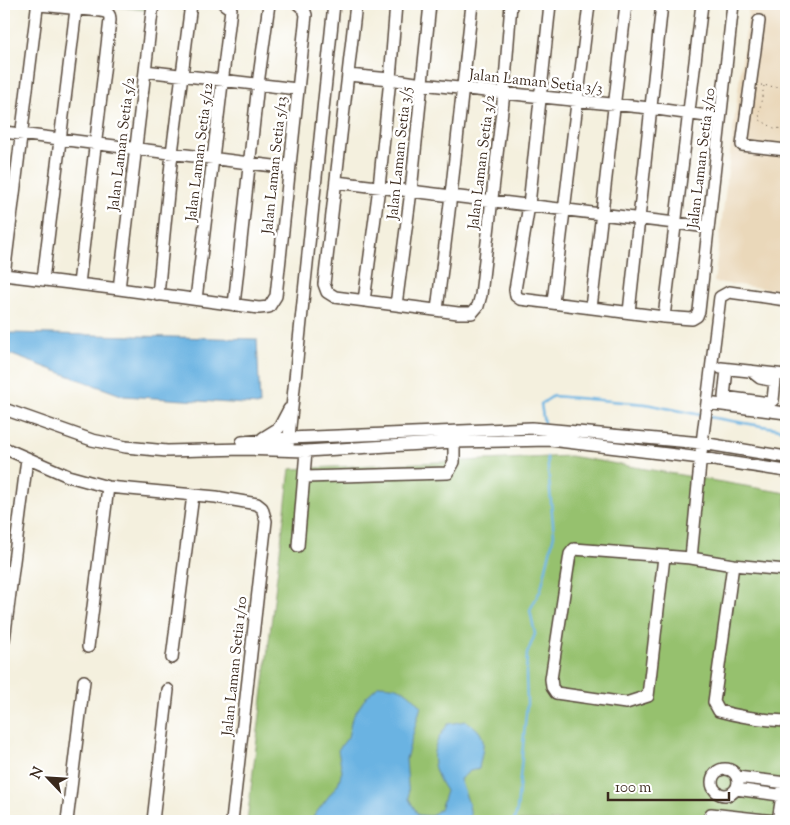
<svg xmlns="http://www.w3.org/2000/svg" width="790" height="825" font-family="'Sorts Mill Goudy',serif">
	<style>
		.built { fill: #ead8ba }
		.green { fill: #96c16e; stroke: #687646 }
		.water { fill: #6ab3e2; stroke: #526e80 }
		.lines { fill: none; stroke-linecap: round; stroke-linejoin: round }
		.stream { stroke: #6ab3e2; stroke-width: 2.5 }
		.minor-casing { stroke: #57483b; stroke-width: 14 }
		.path { stroke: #57483b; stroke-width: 1; stroke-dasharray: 1 4; stroke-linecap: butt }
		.minor { stroke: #fff; stroke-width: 11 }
		.labels { text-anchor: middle; stroke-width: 5; stroke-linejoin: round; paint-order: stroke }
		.street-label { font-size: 15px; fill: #3b2a1e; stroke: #fff }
	</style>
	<rect width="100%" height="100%" fill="#fff"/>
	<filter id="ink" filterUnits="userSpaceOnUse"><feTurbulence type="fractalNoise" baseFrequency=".02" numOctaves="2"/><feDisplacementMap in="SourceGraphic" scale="10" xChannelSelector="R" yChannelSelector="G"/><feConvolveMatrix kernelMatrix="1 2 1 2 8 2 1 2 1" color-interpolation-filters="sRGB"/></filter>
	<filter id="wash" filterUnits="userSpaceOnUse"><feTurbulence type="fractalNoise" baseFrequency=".0096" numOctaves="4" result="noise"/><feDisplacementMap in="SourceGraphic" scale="20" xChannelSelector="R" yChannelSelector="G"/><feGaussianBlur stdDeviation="1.12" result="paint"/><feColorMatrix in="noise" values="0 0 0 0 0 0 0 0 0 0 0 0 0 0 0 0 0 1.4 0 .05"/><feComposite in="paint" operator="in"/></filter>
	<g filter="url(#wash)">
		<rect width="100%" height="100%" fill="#f4f0de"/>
		<!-- built -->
		<path class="built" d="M749 4H786V291L714 282Z"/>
		<!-- green -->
		<path class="green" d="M97 4H146L145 10Z
			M570 456 786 493V821H247L290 469Z"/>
		<!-- water -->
		<path class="water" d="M11 333 257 339 260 405 124 396 4 352V337Z
			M379 685C401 686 406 689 421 706L406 759 409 799 418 815 431 816 440 809 446 791C429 765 429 749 448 724L466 721C490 735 483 745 479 769L470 771 460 779C463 792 474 808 469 821H310L338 784 342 771 338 750 348 737 352 718 366 697Z"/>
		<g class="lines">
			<!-- stream -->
			<path class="stream" d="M709 417 786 430
				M544 424 541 404 553 396 646 404 701 415
				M514 821 517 810 527 703 526 674 527 654 535 634 530 610 541 589 554 535 547 457"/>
		</g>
	</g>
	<g filter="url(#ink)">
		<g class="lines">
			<!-- minor casing -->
			<g class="minor-casing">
				<path id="minor" d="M356 4 324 284 327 292 335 297 458 313H472L478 306 481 295 504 93 511 4
					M550 4 529 205 515 290 516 296 520 299 664 317 692 319 697 316 699 311 733 4
					M759 21 742 145 786 150
					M145 71 297 89
					M348 75 390 79 422 84 504 93 650 108 720 118
					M4 132 289 168
					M336 182 708 227
					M4 275 37 8 40 5 101 11C107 12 110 13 110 20L79 284
					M4 275 119 289 259 308 269 307 276 296 306 15 304 9 298 4
					M43 280 76 9
					M119 289 153 4
					M158 295 172 153 191 4
					M196 299 231 9 224 4
					M364 301 379 187 390 79 396 4
					M553 302 589 4
					M234 305 258 84 269 4
					M396 305 411 191 430 4
					M591 308 626 4
					M437 310 451 195 472 4
					M629 312 662 4
					M664 317 702 4
					M721 368 786 375
					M727 369 724 397 769 403 773 400 775 381 760 378 751 371
					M707 403 786 413
					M4 409 92 440 126 447 167 451 243 449 306 451 454 442 550 440 701 458 786 471
					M263 438 279 428 289 409
					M242 442 289 438 532 428 702 443 786 457
					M288 446 334 4
					M4 448 68 476 108 487 216 497 257 504 262 508 266 521 232 821
					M305 477 448 473 454 462V442
					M298 546 306 451
					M664 557 648 696 626 703 556 693 552 687 551 679 570 554 574 549 691 558 733 565 786 570
					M691 558 702 443 720 297 729 292 786 300
					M733 565 714 702 719 711C741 717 763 720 786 721
					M4 640 27 459
					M88 647 108 487
					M172 658 193 495
					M712 782a13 13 0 1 1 26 0a13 13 0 1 1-26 0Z
					M737 777 786 783
					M736 789 786 796
					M67 821 84 681
					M153 821 168 690
					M708 821 711 814 775 821
					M778 821 783 789"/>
			</g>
			<!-- path -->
			<path class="path" d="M786 70V76
				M761 85 784 88 786 86
				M764 86 759 113 760 120 774 128 786 129
				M780 210 786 211"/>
			<!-- minor -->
			<use href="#minor" class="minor"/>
		</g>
	</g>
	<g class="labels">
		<!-- street labels -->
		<g class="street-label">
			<text transform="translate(536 81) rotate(6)" y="5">Jalan Laman Setia 3/3</text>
			<text transform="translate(121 144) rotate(-83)" y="5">Jalan Laman Setia 5/2</text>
			<text transform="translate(199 152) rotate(-83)" y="5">Jalan Laman Setia 5/12</text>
			<text transform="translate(399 153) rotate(-84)" y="5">Jalan Laman Setia 3/5</text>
			<text transform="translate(701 158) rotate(-83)" y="5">Jalan Laman Setia 3/10</text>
			<text transform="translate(481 162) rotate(-83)" y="5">Jalan Laman Setia 3/2</text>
			<text transform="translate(274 165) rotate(-84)" y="5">Jalan Laman Setia 5/13</text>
			<text transform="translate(234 666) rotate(-84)" y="5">Jalan Laman Setia 1/10</text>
		</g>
	</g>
	<!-- margin -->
	<rect width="790" height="825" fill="none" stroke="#fff" stroke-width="20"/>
	<!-- north arrow -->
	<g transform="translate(48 778) rotate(295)" stroke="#ffffff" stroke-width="4" paint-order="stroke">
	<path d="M0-4L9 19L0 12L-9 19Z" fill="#3b2a1e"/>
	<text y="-8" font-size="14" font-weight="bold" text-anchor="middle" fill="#3b2a1e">N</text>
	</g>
	<!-- scale -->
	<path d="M608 792v8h121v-8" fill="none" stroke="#3b2a1e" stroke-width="2.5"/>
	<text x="615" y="792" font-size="15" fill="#3b2a1e" stroke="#ffffff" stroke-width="4" paint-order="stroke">100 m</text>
</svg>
